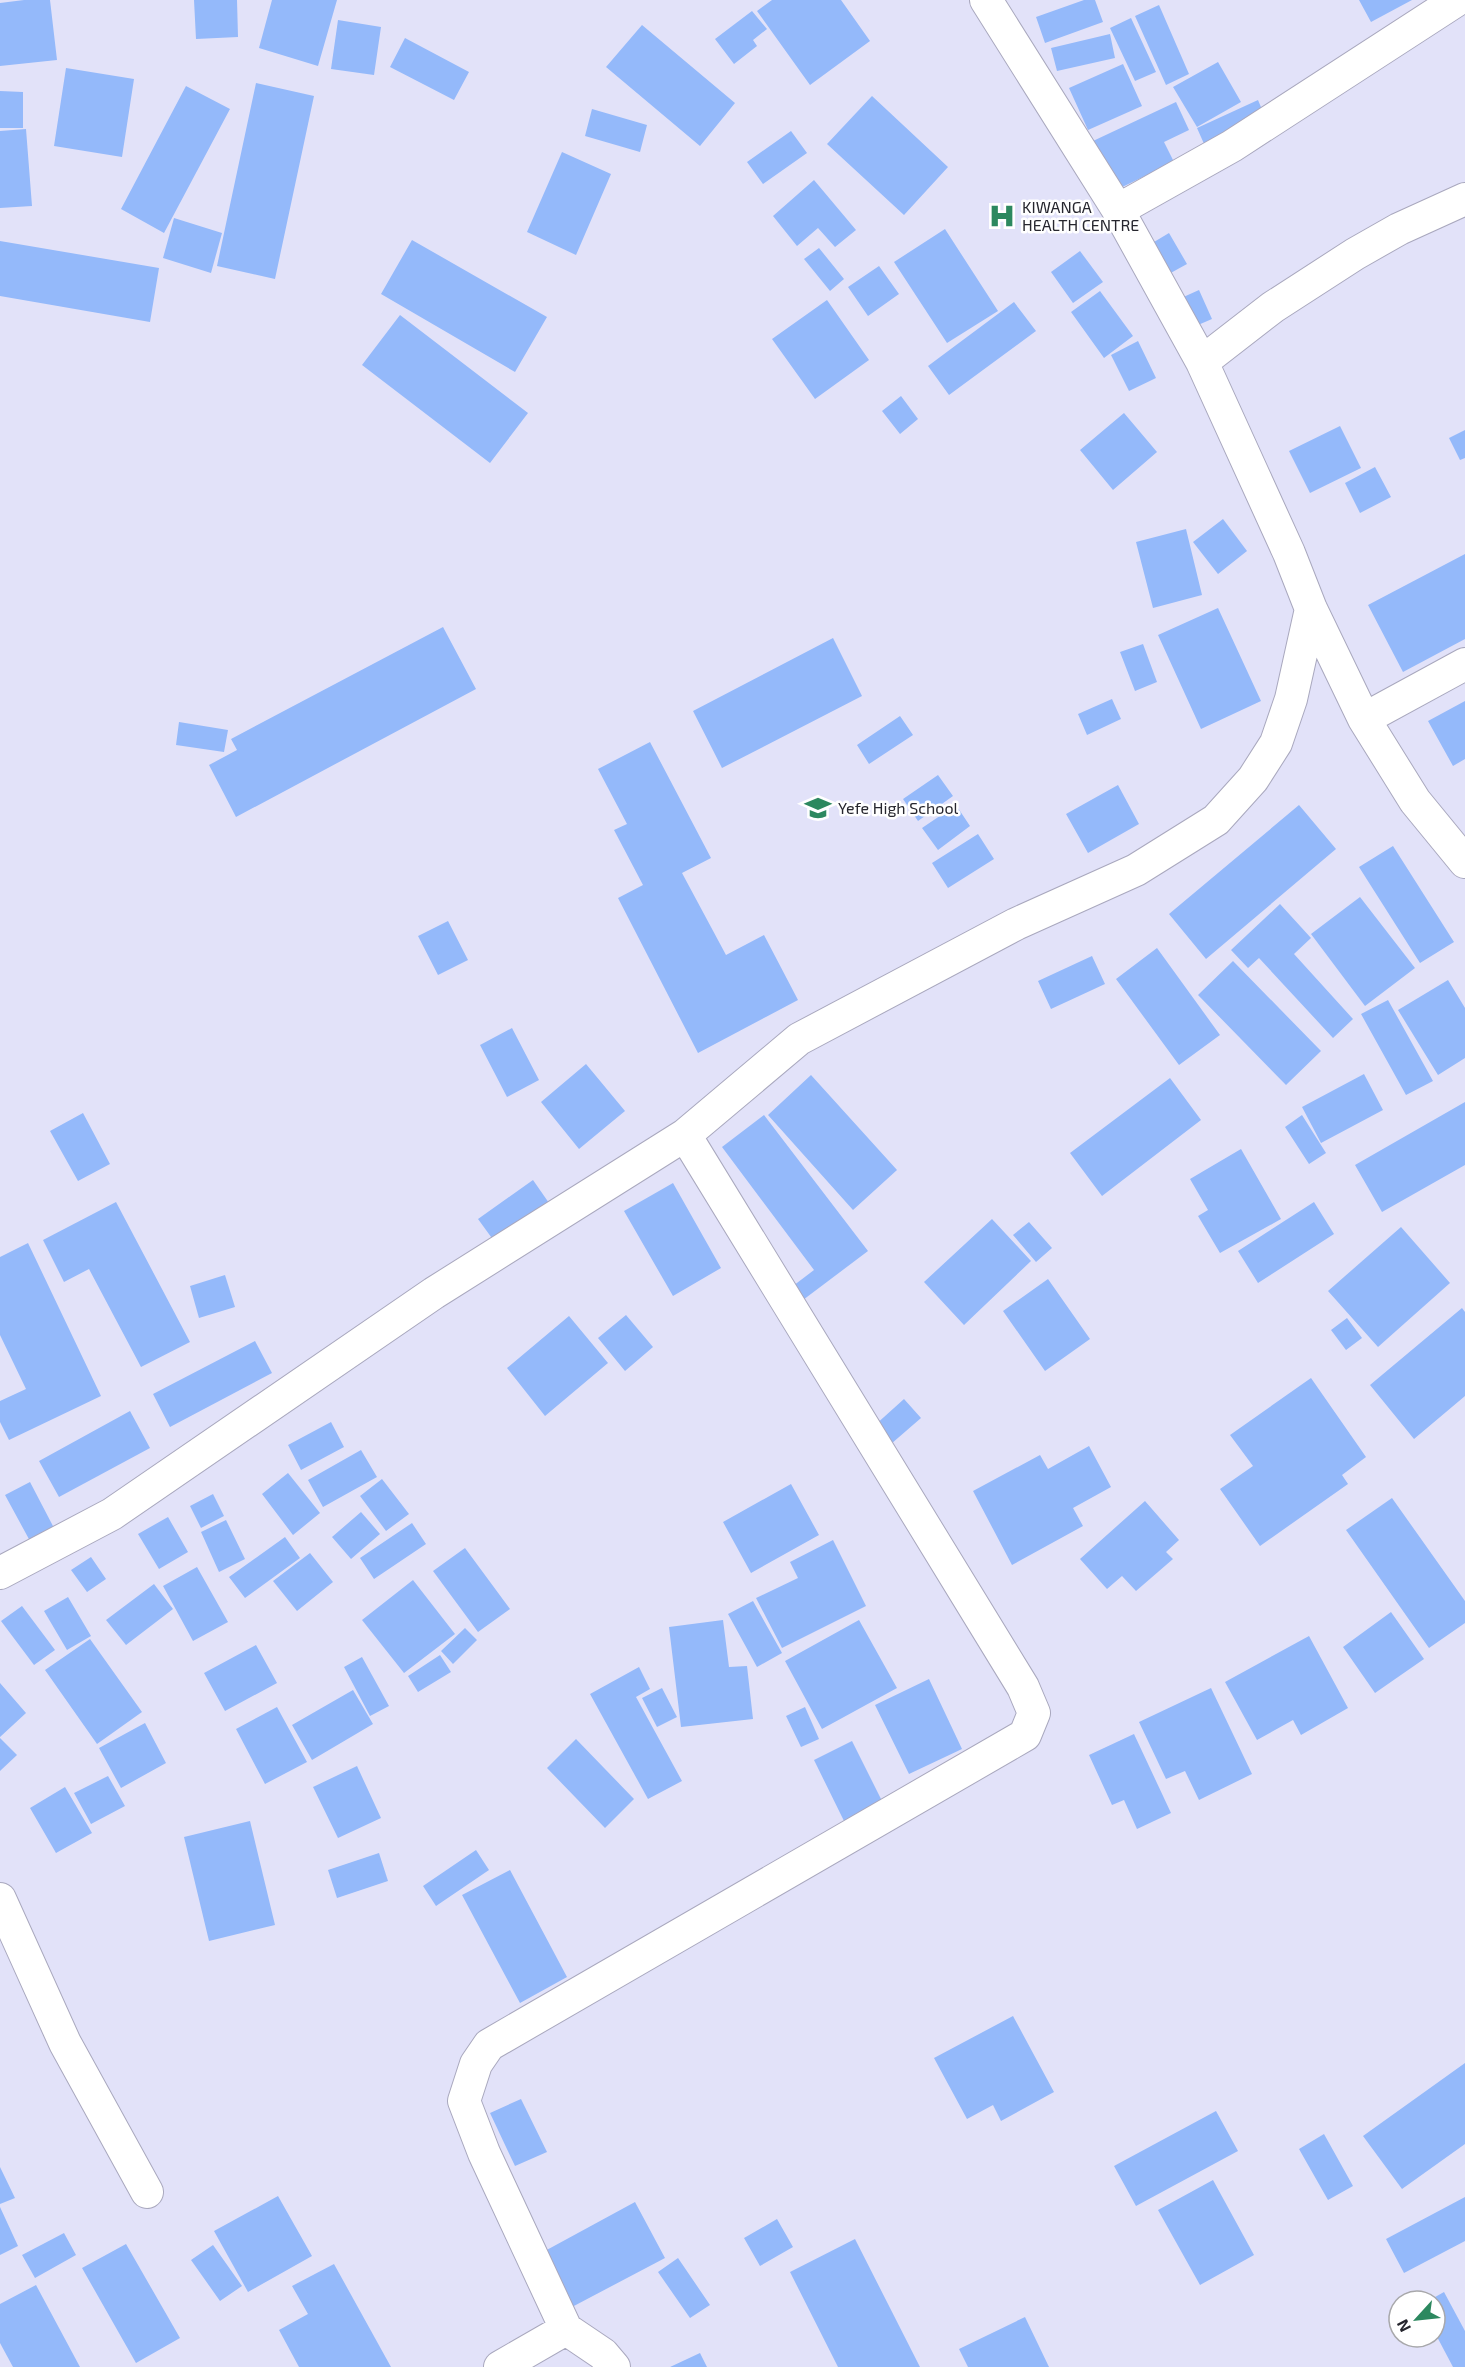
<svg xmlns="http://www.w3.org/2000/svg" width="1465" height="2367" font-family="'Exo 2',sans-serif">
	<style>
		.building { fill: #94b9fa }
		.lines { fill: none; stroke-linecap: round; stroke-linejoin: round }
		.street-casing { stroke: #a9a8be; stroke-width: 34 }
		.street { stroke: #fff; stroke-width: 32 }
		.labels { text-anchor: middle; stroke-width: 5; stroke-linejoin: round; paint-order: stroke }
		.poi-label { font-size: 16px; fill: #26262e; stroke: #fff; text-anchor: start }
	</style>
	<rect width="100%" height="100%" fill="#e2e2f9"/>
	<!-- building -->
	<path class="building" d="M24 0H50L57 60 0 66V3Z
		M194 0H237L238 37 196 39Z
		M272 0H337L318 66 259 48Z
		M772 0H841L870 41 810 85 757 11Z
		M1084 0H1095L1103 22 1045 43 1036 17Z
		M1359 0H1412L1371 22Z
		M1159 5 1189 74 1166 85 1135 16Z
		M752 11 767 29 753 40 757 46 734 64 715 39Z
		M1131 18 1156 72 1135 81 1110 28Z
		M338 20 381 27 374 75 331 69Z
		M642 25 735 103 700 146 606 67Z
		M1110 34 1115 58 1057 71 1051 48Z
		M405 38 469 72 454 100 390 67Z
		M1218 62 1241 102 1197 127 1173 87Z
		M1123 64 1142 106 1088 130 1069 88Z
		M66 68 134 79 122 157 54 146Z
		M256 83 314 96 275 279 217 266Z
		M186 86 230 109 164 233 121 209Z
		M0 91 23 92V128H0Z
		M872 96 948 167 904 215 827 144Z
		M1258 100 1266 119 1205 146 1197 128Z
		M1176 102 1189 130 1164 142 1174 162 1116 190 1093 141Z
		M592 109 647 125 640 152 585 136Z
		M26 129 32 206 0 208V131Z
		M791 131 807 153 763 184 747 162Z
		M562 152 611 174 576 255 527 232Z
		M814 180 856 230 835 247 818 228 797 246 773 216Z
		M174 218 222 233 211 273 163 258Z
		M945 229 998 311 947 343 894 262Z
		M1169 233 1187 264 1167 275 1149 245Z
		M412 240 547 317 515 372 381 294Z
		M0 241 159 268 150 322 0 296Z
		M819 248 844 279 830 291 804 259Z
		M1080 251 1103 282 1073 303 1051 272Z
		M879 266 899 294 868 316 848 287Z
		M1199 290 1212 319 1191 328 1179 299Z
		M1100 291 1133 336 1104 358 1071 312Z
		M827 300 869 360 815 399 772 339Z
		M1014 302 1036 331 949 395 928 366Z
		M400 315 528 413 490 463 362 365Z
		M1138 341 1156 378 1129 391 1111 355Z
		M901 396 918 419 900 434 882 411Z
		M1124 413 1157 452 1113 490 1080 450Z
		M1340 426 1361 468 1310 493 1289 451Z
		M1465 430V458L1460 460 1449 438Z
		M1375 467 1391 497 1360 513 1345 483Z
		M1223 519 1247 551 1218 574 1193 542Z
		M1186 529 1202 595 1153 608 1136 542Z
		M1465 554V639L1403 672 1368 605Z
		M1218 608 1261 701 1201 729 1158 635Z
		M443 627 476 689 236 817 209 765 237 750 231 739Z
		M833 638 862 696 722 768 693 711Z
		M1143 644 1157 682 1135 691 1120 652Z
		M1112 699 1121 719 1087 735 1078 714Z
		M1465 701V759L1453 766 1428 721Z
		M900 716 913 735 869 764 857 745Z
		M179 722 228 730 224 752 176 745Z
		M650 742 711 858 682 873 726 955 764 935 798 1000 698 1053 618 898 643 885 614 830 627 824 598 769Z
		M938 775 953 796 918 821 903 799Z
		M1118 785 1139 824 1088 853 1066 814Z
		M956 805 970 826 938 850 922 828Z
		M1299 805 1336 849 1206 959 1169 914Z
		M978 834 994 859 948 888 932 863Z
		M1393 846 1454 942 1420 963 1359 867Z
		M1360 897 1415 968 1365 1006 1311 934Z
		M1280 904 1311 938 1294 954 1353 1019 1333 1038 1259 958 1248 968 1231 950Z
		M448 921 468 960 438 975 418 936Z
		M1157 948 1220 1035 1179 1065 1116 979Z
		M1092 956 1105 984 1051 1009 1038 981Z
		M1233 961 1321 1051 1286 1085 1198 995Z
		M1448 980 1465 1008V1058L1438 1075 1398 1010Z
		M1388 1000 1433 1081 1406 1095 1361 1014Z
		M512 1028 539 1080 507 1097 480 1045Z
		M586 1064 625 1111 579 1149 541 1102Z
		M1364 1074 1383 1110 1321 1143 1302 1107Z
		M811 1075 897 1170 853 1210 768 1115Z
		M1170 1078 1201 1120 1102 1196 1070 1153Z
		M1465 1102V1165L1382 1212 1355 1165Z
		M83 1113 110 1164 78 1181 50 1131Z
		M764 1115 868 1251 799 1303 789 1289 814 1270 722 1147Z
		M1302 1115 1326 1153 1309 1164 1285 1127Z
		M1241 1149 1281 1219 1220 1253 1198 1216 1208 1210 1190 1179Z
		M533 1180 549 1203 494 1241 478 1219Z
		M673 1183 721 1268 673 1296 624 1211Z
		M116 1202 190 1342 141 1367 89 1269 64 1282 43 1240Z
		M1314 1202 1334 1234 1258 1283 1238 1251Z
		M992 1219 1031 1261 964 1325 924 1282Z
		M1029 1222 1052 1248 1036 1262 1013 1235Z
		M1401 1227 1450 1283 1378 1347 1328 1291Z
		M28 1243 101 1396 9 1440 0 1422V1401L26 1389 0 1335V1257Z
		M225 1275 235 1307 199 1318 190 1286Z
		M1048 1279 1090 1339 1045 1371 1003 1311Z
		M1462 1308 1465 1312V1396L1414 1439 1370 1385Z
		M626 1315 653 1347 625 1371 598 1338Z
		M569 1316 608 1363 545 1416 507 1368Z
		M1347 1318 1362 1338 1346 1350 1331 1330Z
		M255 1341 272 1373 170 1427 153 1394Z
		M1311 1378 1366 1457 1342 1475 1348 1484 1260 1546 1220 1489 1253 1466 1230 1435Z
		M904 1399 921 1418 891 1444 874 1426Z
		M130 1411 150 1448 59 1497 39 1461Z
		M331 1422 344 1447 301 1470 288 1445Z
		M1089 1446 1111 1487 1073 1508 1083 1526 1012 1565 973 1491 1040 1455 1048 1469Z
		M361 1450 377 1477 323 1507 308 1480Z
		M288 1473 320 1513 293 1535 262 1494Z
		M382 1479 409 1514 386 1531 360 1496Z
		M30 1482 54 1528 30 1541 5 1495Z
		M791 1484 819 1535 751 1573 723 1522Z
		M213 1494 224 1516 201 1528 190 1506Z
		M1392 1498 1465 1601V1623L1429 1648 1346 1530Z
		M1145 1501 1179 1540 1166 1552 1173 1559 1136 1591 1122 1576 1107 1589 1080 1559Z
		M361 1512 380 1534 351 1559 332 1537Z
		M168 1517 188 1552 159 1569 138 1534Z
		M226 1520 245 1559 219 1572 201 1532Z
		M412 1523 426 1544 374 1579 360 1558Z
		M285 1537 300 1558 245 1598 229 1577Z
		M833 1540 866 1606 782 1648 756 1598 798 1578 790 1562Z
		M465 1548 510 1609 478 1632 433 1571Z
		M310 1553 333 1582 297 1611 273 1581Z
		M91 1557 106 1579 87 1592 71 1570Z
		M197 1567 228 1622 193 1641 163 1586Z
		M413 1580 455 1634 404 1673 362 1620Z
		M154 1584 173 1609 126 1645 106 1620Z
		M68 1597 91 1636 67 1650 44 1611Z
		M753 1601 782 1653 757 1667 728 1614Z
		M22 1606 55 1650 34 1665 1 1621Z
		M1391 1612 1424 1659 1375 1693 1343 1647Z
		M723 1620 729 1667 747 1666 753 1719 681 1727 669 1627Z
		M859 1620 897 1688 822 1729 785 1661Z
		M465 1628 477 1640 453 1664 441 1651Z
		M1309 1636 1348 1708 1301 1735 1293 1720 1257 1740 1225 1682Z
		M90 1639 142 1712 97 1744 45 1670Z
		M256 1645 277 1683 225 1711 204 1673Z
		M440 1655 451 1672 418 1692 408 1676Z
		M362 1657 389 1706 370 1716 344 1667Z
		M639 1667 650 1689 636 1697 682 1781 648 1799 590 1694Z
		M929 1679 962 1749 909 1774 875 1705Z
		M0 1683 26 1713 0 1737Z
		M662 1688 677 1717 657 1727 642 1698Z
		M1211 1688 1252 1774 1199 1800 1185 1771 1166 1779 1139 1722Z
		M353 1690 373 1724 312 1760 292 1725Z
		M277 1707 307 1762 265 1784 236 1729Z
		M805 1707 819 1739 801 1747 786 1716Z
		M145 1723 166 1763 121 1788 99 1748Z
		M1134 1734 1171 1813 1137 1829 1124 1800 1112 1805 1089 1755Z
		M0 1738 17 1755 0 1771Z
		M576 1739 634 1799 605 1828 547 1768Z
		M852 1741 883 1803 845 1823 814 1760Z
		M357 1766 381 1818 338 1838 313 1787Z
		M108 1776 125 1806 91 1824 74 1793Z
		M65 1787 92 1833 56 1853 30 1808Z
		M250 1821 275 1925 209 1941 184 1837Z
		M476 1850 489 1870 436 1906 423 1886Z
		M379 1853 388 1881 337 1898 328 1870Z
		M510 1870 567 1977 520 2003 462 1895Z
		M1013 2016 1054 2092 1001 2121 993 2105 967 2119 934 2058Z
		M1465 2063V2144L1402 2189 1363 2136Z
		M521 2099 547 2152 515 2166 490 2113Z
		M1216 2111 1238 2151 1136 2206 1114 2166Z
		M1324 2134 1353 2186 1328 2200 1299 2149Z
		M0 2167 15 2198 0 2204Z
		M1213 2180 1254 2255 1200 2285 1158 2210Z
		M278 2196 312 2256 248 2292 214 2231Z
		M1465 2197V2241L1404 2273 1386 2239Z
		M635 2202 665 2258 572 2307 543 2252Z
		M0 2207 18 2246 0 2255Z
		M777 2219 793 2247 760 2266 744 2238Z
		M64 2233 76 2255 35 2278 22 2255Z
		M855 2239 920 2367H838L790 2272Z
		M126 2244 180 2338 136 2363 82 2268Z
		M213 2245 242 2286 220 2301 191 2260Z
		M678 2258 710 2305 690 2318 658 2272Z
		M334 2264 391 2367H299L279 2330 308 2314 292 2286Z
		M36 2285 80 2367H13L0 2343V2304Z
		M1444 2292 1465 2331V2367H1453L1435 2333V2301H1428Z
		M1025 2317 1049 2367H968L959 2349Z
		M700 2353 707 2367H670Z"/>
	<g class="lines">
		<!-- street casing -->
		<g class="street-casing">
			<path id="street" d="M986 0 1118 210 1202 362 1289 553 1311 609 1364 719 1415 801 1465 862
				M1118 210 1232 146 1457 0
				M1202 362 1273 307 1355 254 1399 229 1465 199
				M1364 719 1465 664
				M0 1573 112 1514 434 1293 685 1135 799 1039 1016 924 1136 870 1216 820 1253 779 1276 743 1291 699 1311 609
				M0 1899 65 2043 147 2192
				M500 2367 566 2329
				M614 2367 603 2354 566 2329 484 2153 464 2101 476 2064 489 2045 1025 1735 1034 1713 1023 1687 685 1135"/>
		</g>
		<!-- street -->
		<use href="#street" class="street"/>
	</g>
	<!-- icons -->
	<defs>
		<g id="hospital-bare" transform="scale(2.07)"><path d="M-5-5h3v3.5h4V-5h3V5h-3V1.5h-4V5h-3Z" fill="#2c885f" stroke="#fff" stroke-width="2.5" paint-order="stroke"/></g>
		<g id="school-bare" transform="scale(2.07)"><path d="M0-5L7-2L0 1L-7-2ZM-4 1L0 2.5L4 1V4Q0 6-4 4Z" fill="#2c885f" stroke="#fff" stroke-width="2.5" paint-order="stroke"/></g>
	</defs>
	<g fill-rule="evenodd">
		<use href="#hospital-bare" x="1002" y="216"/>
		<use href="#school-bare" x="818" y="808"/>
	</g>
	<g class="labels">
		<!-- poi labels -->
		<g class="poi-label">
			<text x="1022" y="213">KIWANGA<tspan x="1022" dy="18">HEALTH CENTRE</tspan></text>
			<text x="838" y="814">Yefe High School</text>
		</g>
	</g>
	<!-- north arrow -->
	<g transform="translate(1417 2319) rotate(243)"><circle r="28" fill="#ffffff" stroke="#a8a8ab" stroke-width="1.5"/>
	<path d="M0-4.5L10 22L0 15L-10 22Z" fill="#2c885f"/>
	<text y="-9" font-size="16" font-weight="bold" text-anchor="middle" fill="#26262e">N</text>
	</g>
</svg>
